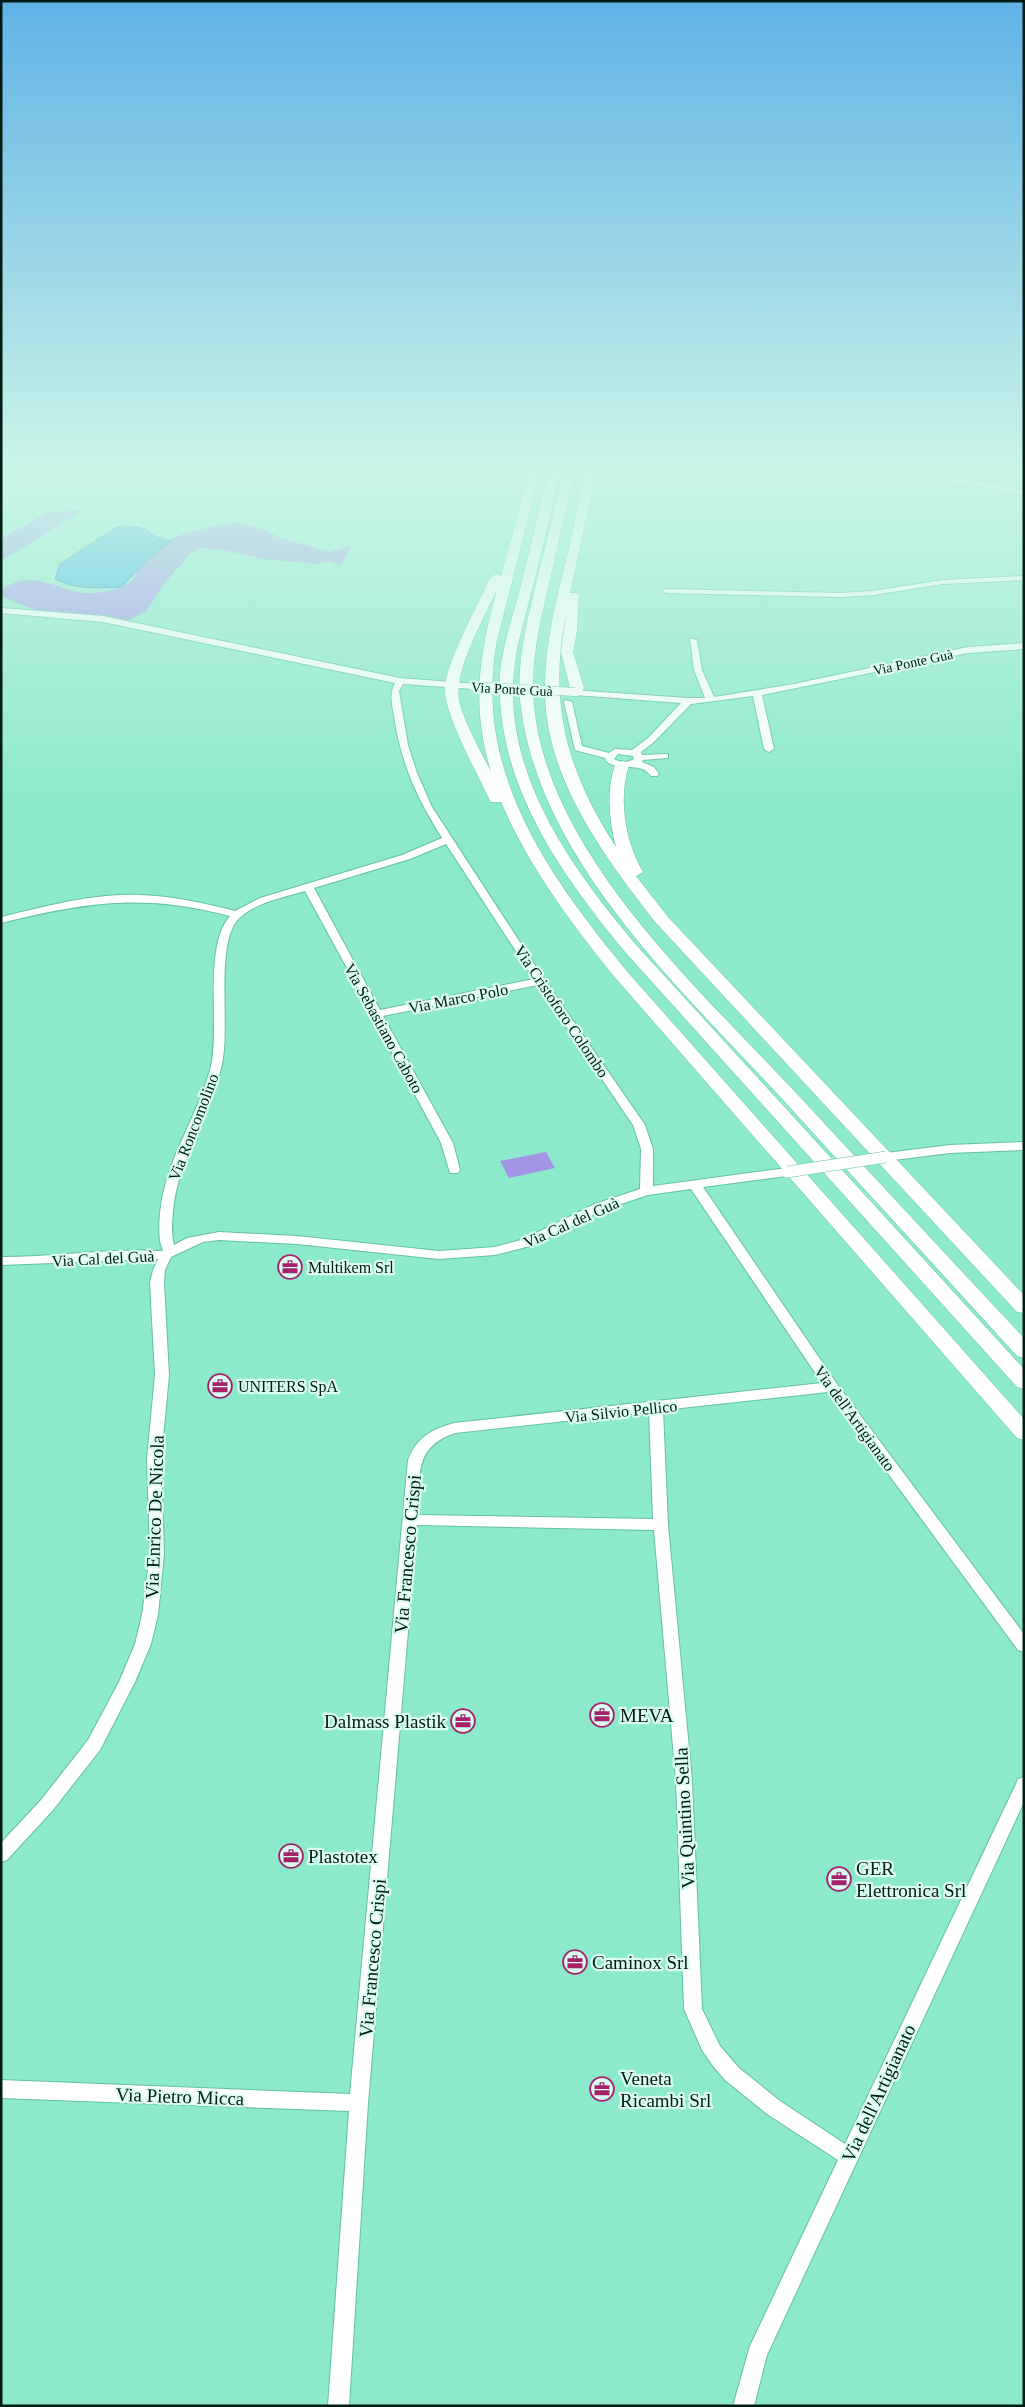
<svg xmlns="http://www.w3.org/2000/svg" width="1025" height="2407" font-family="'Times New Roman',serif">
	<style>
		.green { fill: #a394e6 }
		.water { fill: #35b0e3; stroke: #2584a5 }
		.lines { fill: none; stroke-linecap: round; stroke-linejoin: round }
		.minor-casing { stroke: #63c0a3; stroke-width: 2 }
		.highway-casing { stroke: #63c0a3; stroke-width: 1 }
		.minor { fill: #fff; fill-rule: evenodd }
		.highway { fill: #fff; fill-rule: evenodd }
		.minor-bridge-far1-casing { stroke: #63c0a3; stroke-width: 9; stroke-linecap: butt }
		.minor-bridge-casing { stroke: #63c0a3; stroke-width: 12; stroke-linecap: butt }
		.minor-bridge-far1 { stroke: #fff; stroke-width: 8 }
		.minor-bridge { stroke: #fff; stroke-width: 11 }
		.labels { text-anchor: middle; stroke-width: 4.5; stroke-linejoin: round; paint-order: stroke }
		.far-street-label { font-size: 14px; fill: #001c14; stroke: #dbfdf1 }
		.street-label { font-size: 16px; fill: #001c14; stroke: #dbfdf1 }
		.poi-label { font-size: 16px; fill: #001c14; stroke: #dbfdf1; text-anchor: start }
		.near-street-label { font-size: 19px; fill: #001c14; stroke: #dbfdf1 }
		.near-poi-label { font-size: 19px; fill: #001c14; stroke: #dbfdf1; text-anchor: start }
	</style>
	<rect width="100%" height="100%" fill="#8ce9cb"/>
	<!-- green -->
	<path class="green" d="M84 510 1 561V539L48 512Z
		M236 522 264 529 278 537 330 552 352 545 341 565 330 561 318 564 263 559 223 550 199 548 190 554 163 585 146 611 127 621 35 610 1 596V590C30 570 48 585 77 592 90 594 103 593 115 589 142 582 133 568 148 555 172 533 205 527 236 522Z
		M546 1152 555 1168 509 1178 500 1161Z"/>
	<!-- water -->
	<path class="water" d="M128 526 146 529 155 537 172 541 147 560 122 587C98 588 77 590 55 579L60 564 115 528Z"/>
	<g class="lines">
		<!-- minor casing -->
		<g class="minor-casing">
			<path id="minor" d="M866 472C918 469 972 481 1024 490V494L944 481 870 474Z
				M1024 576V580L943 584 873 595 841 597 666 593 662 591 666 589 841 593 873 591 943 580Z
				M1 608 103 616 400 678 476 684 477 686 473 689 403 684 399 691 408 745 417 773 432 807 540 973 645 1125 653 1149V1186L787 1168 791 1169 793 1172 787 1176 703 1187 837 1384 1024 1634V1652L1018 1650 828 1392 663 1410 668 1525 692 1781 702 2009 720 2046 739 2068 780 2101 845 2144 1016 1784 1018 1779 1024 1777V1802L767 2355 754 2406H733L750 2346 838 2160 767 2114 725 2080 713 2066 702 2050 684 2009 676 1781 654 1530 417 1525 368 2103 349 2406H328L349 2111 1 2098V2080L350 2094 408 1460C416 1438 432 1429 454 1423L822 1383 691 1189 648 1195 603 1210 534 1245 495 1255 439 1259 297 1244 219 1240 203 1242 171 1257 165 1270 164 1283 169 1375 161 1459 164 1554 158 1615 151 1644 135 1682 100 1750 53 1810 7 1860 1 1862V1843L41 1800 88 1740 119 1682 135 1644 142 1615 150 1554 147 1459 155 1375 150 1283 153 1270 158 1259 1 1265V1257C55 1257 110 1248 163 1251 158 1239 159 1226 160 1213 166 1157 198 1118 211 1066 220 1027 203 946 230 916 143 893 87 902 1 923V917C47 906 94 893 141 895 173 896 204 903 235 911L260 898 402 855 442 838C417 798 401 764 394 716 392 704 389 694 395 683L103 622 1 613ZM446 844 534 979 380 1010 314 888 410 859ZM305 891 371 1012 369 1014 373 1017 441 1143 450 1173H458L460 1170 453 1143 383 1016 538 985 633 1125 641 1149 640 1189 595 1204 524 1239 495 1247 439 1251 297 1236 219 1232 187 1238 174 1245C171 1234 172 1223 173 1211 178 1158 211 1116 222 1064 230 1029 216 949 236 922 249 904 285 897 305 891ZM649 1412 653 1519 418 1515C421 1476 412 1448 455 1433Z
				M690 638 697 640 702 670 714 697 794 684 968 647 1024 643V649L968 653 762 695 774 749 769 752 764 749 753 696 691 704 654 742 641 752 642 755 668 754V758L643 760 642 762 654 767 659 774 657 776H651C640 760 620 773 606 761L605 758 575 750 564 702 565 700 572 702 582 746 609 753 615 749 632 750 648 738 681 703 575 695 572 694V690L688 698H705L694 670ZM618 754 633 756 634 759C627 763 621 763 614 759Z
				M1024 1142V1150L950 1153 886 1161 880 1157 886 1153 950 1145Z"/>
		</g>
		<!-- highway casing -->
		<g class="highway-casing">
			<path id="highway" d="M530 472H540L497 640C472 773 551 879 631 976L1024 1419V1440L1017 1438 619 982C573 926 530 869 501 802H491L489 799C478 774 441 709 445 685 449 657 478 605 490 578L496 574 501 576ZM497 589C479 656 471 704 491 772 481 751 467 728 460 705 451 674 484 619 497 589Z
				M550 472H560C550 514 541 556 530 597 524 622 516 646 514 671 504 777 573 870 638 947L1024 1369V1389L1017 1387 626 953C560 873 495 783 500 674 502 648 511 622 518 597 529 555 538 513 550 472Z
				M564 472H574C566 508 558 544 550 580 540 621 530 662 534 705 547 853 701 991 798 1095 873 1176 948 1257 1024 1338V1358L1017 1356C940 1271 862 1187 785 1102 684 992 541 863 521 708 515 663 528 619 538 576 547 541 555 506 564 472Z
				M586 472H596L570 593H577L579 596 577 631 573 652 584 688 580 695 575 696 568 692 570 688 561 652 566 614C548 704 567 771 616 847 609 820 606 792 615 765L622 761 627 762 629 765C618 799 625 841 643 872L636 876 668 917 1024 1295V1313L1017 1312 656 923C606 859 547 781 545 695 544 646 556 600 568 553 574 526 579 499 586 472Z"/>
		</g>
		<!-- minor -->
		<use href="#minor" class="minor"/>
		<!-- highway -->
		<use href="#highway" class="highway"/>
		<!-- minor-bridge-far1 casing -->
		<g class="minor-bridge-far1-casing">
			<path id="minor-bridge-far1" d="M473 686 575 692"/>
		</g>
		<!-- minor-bridge casing -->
		<g class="minor-bridge-casing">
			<path id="minor-bridge" d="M787 1172 886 1157"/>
		</g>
		<!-- minor-bridge-far1 -->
		<use href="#minor-bridge-far1" class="minor-bridge-far1"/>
		<!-- minor-bridge -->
		<use href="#minor-bridge" class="minor-bridge"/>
	</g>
	<!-- sky -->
	<linearGradient id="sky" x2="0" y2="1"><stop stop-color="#60b2e6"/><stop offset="0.58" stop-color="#cbf5e8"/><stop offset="1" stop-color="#cbf5e8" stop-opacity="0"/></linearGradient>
	<rect width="1025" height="809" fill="url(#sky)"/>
	<!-- icons -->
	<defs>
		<g id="office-ring" transform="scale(1.25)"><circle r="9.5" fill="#dbfdf1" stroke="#a5216c" stroke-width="1.5"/><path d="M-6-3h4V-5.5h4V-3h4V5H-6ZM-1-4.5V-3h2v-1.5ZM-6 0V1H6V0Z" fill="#a5216c"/></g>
	</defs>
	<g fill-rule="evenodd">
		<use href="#office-ring" x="290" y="1267"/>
		<use href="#office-ring" x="220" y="1386"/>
		<use href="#office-ring" x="602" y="1715"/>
		<use href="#office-ring" x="463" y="1721"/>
		<use href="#office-ring" x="291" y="1856"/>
		<use href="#office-ring" x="839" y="1879"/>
		<use href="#office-ring" x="575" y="1962"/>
		<use href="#office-ring" x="602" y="2089"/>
	</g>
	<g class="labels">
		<!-- far-street labels -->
		<g class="far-street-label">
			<text transform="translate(913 662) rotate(-12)" y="5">Via Ponte Guà</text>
			<text transform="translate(512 689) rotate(3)" y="5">Via Ponte Guà</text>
		</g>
		<!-- street labels -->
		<g class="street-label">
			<text transform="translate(458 998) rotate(-11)" y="6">Via Marco Polo</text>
			<text transform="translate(562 1011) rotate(56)" y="6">Via Cristoforo Colombo</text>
			<text transform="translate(384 1028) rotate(61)" y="6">Via Sebastiano Caboto</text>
			<text transform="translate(193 1127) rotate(-69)" y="6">Via Roncomolino</text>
			<text transform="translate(571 1222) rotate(-24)" y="6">Via Cal del Guà</text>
			<text transform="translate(103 1258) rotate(-3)" y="6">Via Cal del Guà</text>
			<text transform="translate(621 1411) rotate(-6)" y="6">Via Silvio Pellico</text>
			<text transform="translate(855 1418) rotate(54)" y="6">Via dell'Artigianato</text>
		</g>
		<!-- poi labels -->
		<g class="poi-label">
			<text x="308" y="1273">Multikem Srl</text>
			<text x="238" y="1392">UNITERS SpA</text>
		</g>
		<!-- near-street labels -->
		<g class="near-street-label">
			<text transform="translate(154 1517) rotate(-88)" y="7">Via Enrico De Nicola</text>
			<text transform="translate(407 1554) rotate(-85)" y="7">Via Francesco Crispi</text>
			<text transform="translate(684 1818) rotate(-93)" y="7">Via Quintino Sella</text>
			<text transform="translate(372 1958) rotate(-85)" y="7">Via Francesco Crispi</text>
			<text transform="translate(878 2093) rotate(-65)" y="7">Via dell'Artigianato</text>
			<text transform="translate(180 2096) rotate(2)" y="7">Via Pietro Micca</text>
		</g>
		<!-- near-poi labels -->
		<g class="near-poi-label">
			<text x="620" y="1722">MEVA</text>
			<text x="446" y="1728" text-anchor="end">Dalmass Plastik</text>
			<text x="308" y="1863">Plastotex</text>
			<text x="856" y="1875">GER<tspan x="856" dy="22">Elettronica Srl</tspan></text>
			<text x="592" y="1969">Caminox Srl</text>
			<text x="620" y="2085">Veneta<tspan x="620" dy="22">Ricambi Srl</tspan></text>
		</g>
	</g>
	<!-- border -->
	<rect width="1025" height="2407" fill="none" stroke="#001c14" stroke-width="5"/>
</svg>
